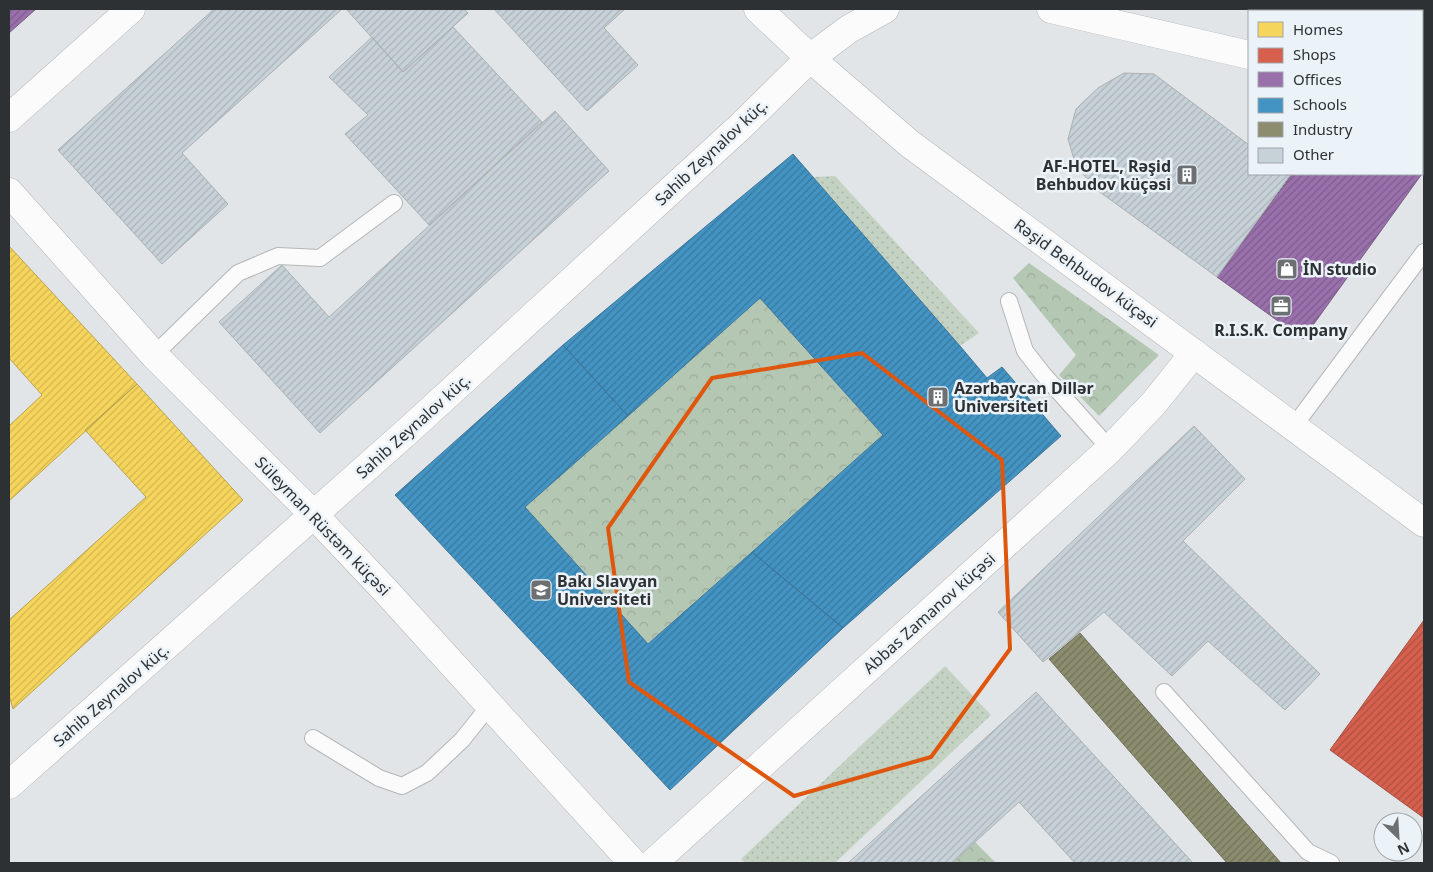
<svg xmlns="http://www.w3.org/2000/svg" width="1433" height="872" font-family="'Noto Sans',sans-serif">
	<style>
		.grass { fill: url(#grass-dots) }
		.forest { fill: url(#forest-crowns) }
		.homes { fill: url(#homes-hatch); stroke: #baa450 }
		.shops { fill: url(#shops-hatch); stroke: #a45245 }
		.offices { fill: url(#offices-hatch); stroke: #795d87 }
		.schools { fill: url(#schools-hatch); stroke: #3d7698 }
		.industry { fill: url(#industry-hatch); stroke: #70715c }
		.building { fill: url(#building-hatch); stroke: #adb0b1 }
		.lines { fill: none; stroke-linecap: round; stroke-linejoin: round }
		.lane-casing { stroke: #b4b6b8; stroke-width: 18 }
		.street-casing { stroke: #b4b6b8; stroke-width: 29 }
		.primary-casing { stroke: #b4b6b8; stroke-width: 29 }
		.lane { stroke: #fbfbfb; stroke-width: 16 }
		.street { stroke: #fbfbfb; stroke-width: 28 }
		.primary { stroke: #fbfbfb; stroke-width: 28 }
		.marked { fill: none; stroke: #df570e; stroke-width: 4; stroke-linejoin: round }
		.labels { text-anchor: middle; stroke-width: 5; stroke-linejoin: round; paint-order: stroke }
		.street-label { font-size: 16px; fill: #2e3133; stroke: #ecf3f8 }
		.poi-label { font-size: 16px; font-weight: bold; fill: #2e3133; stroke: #ecf3f8; text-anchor: start }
	</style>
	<defs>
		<pattern id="grass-dots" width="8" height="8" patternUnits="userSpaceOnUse" patternTransform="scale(1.25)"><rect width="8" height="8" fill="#c4d2c3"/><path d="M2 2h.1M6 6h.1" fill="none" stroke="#a9b5a8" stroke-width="1.8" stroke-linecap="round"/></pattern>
		<pattern id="forest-crowns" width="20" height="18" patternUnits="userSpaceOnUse" patternTransform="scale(1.25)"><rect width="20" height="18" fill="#b4c7b2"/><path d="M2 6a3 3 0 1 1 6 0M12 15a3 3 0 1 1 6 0" fill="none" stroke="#9bab9a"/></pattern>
		<pattern id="homes-hatch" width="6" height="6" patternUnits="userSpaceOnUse" patternTransform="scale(1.25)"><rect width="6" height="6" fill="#f6d55c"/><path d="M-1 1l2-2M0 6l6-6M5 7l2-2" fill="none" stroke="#d3b750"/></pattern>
		<pattern id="shops-hatch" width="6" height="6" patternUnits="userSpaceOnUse" patternTransform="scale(1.25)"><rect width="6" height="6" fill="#d6604d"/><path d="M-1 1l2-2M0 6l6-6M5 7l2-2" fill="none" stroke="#ae5041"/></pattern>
		<pattern id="offices-hatch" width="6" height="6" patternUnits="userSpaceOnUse" patternTransform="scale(1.25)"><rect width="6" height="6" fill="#9970ab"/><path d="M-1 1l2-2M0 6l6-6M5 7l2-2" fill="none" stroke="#7d5d8c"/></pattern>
		<pattern id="schools-hatch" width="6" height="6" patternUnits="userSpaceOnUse" patternTransform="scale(1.25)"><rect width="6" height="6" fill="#4393c3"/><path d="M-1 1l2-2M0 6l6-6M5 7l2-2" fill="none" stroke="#38799f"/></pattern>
		<pattern id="industry-hatch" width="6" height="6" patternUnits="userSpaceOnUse" patternTransform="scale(1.25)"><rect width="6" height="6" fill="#8c8c6e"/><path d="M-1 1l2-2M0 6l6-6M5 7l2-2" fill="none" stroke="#73735b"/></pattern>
		<pattern id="building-hatch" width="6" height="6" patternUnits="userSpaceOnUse" patternTransform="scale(1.25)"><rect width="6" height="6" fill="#c7d1d8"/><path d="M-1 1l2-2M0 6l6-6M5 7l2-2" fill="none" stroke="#abb4ba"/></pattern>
	</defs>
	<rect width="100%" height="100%" fill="#e2e5e7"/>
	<!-- grass -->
	<path class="grass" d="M835 176 979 333 960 346 813 177Z
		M945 666 991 715 835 863H745L741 859Z"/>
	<!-- forest -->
	<path class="forest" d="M1029 263 1159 355 1099 416 1059 375 1076 355 1013 278Z
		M760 298 883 435 648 644 525 507Z
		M975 842 996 863H952Z"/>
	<!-- homes -->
	<path class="homes" d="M9 246 137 384 9 501V426L42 395 9 358Z
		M137 384 243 500 13 709 9 695V620L146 497 85 430Z"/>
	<!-- shops -->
	<path class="shops" d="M1424 620V818L1330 750Z"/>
	<!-- offices -->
	<path class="offices" d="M9 9H36L9 33Z
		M1422 150 1424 151V171L1303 339 1217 277 1292 174H1422Z"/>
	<!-- schools -->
	<path class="schools" d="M793 154 960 346 987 378 1002 367 1061 436 843 628 752 552 883 435 760 298 628 416 563 345Z
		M563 345 628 416 525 507 648 644 752 552 843 628 670 790 395 495Z"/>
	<!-- industry -->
	<path class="industry" d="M1080 633 1281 863H1227L1049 659Z"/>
	<!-- building -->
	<path class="building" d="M214 9H342L182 153 228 204 162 264 58 150Z
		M346 9H464L468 13 403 72Z
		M494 9H625L604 28 638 65 587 111Z
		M1390 9H1424V22L1422 21V11H1389Z
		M453 27 542 122 429 225 345 134 368 115 329 77 372 37 403 72Z
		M1124 73 1154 74 1249 145V174H1288L1290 175 1217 277 1097 190 1076 166 1068 139 1076 109 1098 88Z
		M555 111 609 171 320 433 219 322 282 265 329 317Z
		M1194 426 1245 479 1183 541 1320 674 1285 710 1208 641 1172 676 1104 612 1043 662 998 612Z
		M1036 692 1193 863H1075L1019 802 952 863H848Z"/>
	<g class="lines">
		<!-- lane casing -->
		<g class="lane-casing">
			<path id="lane" d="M1009 301 1025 351 1043 374 1110 449
				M154 355 238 273 278 256 320 258 394 203
				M1294 426 1424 252
				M1164 692 1308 852 1331 863
				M313 738 379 778 402 786 427 773 462 740 490 705"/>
		</g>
		<!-- street casing -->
		<g class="street-casing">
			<path id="street" d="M1051 9 1249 55
				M1422 96H1424
				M9 118 131 9
				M9 192 154 355 314 515 384 589 633 863
				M9 785 410 429 741 126 810 58 849 29 885 9
				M653 863 1110 449 1154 403 1194 353"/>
		</g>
		<!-- primary casing -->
		<g class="primary-casing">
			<path id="primary" d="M758 9 810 58 910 144 1424 523"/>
		</g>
		<!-- lane -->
		<use href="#lane" class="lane"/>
		<!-- street -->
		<use href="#street" class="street"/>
		<!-- primary -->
		<use href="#primary" class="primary"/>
	</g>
	<!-- marked area -->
	<path class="marked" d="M862 353 1002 460 1010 649 931 757 794 796 629 682 608 528 712 378Z"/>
	<!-- icons -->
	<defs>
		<g id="building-square" transform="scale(1.125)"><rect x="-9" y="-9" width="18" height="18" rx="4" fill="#6d7072" stroke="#ecf3f8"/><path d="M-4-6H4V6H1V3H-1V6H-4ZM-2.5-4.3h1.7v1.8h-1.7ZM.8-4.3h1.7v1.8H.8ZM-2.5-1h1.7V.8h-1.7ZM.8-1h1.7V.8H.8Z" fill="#fff"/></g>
		<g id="shop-square" transform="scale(1.125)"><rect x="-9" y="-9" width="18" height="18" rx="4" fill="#6d7072" stroke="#ecf3f8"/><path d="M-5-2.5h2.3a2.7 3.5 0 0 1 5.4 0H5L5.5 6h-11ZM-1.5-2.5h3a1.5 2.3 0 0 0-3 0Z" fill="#fff"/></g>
		<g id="office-square" transform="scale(1.125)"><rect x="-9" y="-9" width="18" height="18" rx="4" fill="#6d7072" stroke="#ecf3f8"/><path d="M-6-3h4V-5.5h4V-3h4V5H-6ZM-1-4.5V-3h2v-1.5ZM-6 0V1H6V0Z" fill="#fff"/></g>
		<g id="university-square" transform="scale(1.125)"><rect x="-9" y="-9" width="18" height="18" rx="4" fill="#6d7072" stroke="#ecf3f8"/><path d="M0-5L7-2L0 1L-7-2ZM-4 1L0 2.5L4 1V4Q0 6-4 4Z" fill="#fff"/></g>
	</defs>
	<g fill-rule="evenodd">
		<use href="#building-square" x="1187" y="175"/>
		<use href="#shop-square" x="1287" y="269"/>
		<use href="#office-square" x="1281" y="306"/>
		<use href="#building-square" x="938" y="397"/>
		<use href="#university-square" x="541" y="590"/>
	</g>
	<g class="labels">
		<!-- street labels -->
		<g class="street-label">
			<text transform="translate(711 152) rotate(-43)" y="6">Sahib Zeynalov küç.</text>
			<text transform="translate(1086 273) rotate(36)" y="6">Rəşid Behbudov küçəsi</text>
			<text transform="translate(413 426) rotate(-42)" y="6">Sahib Zeynalov küç.</text>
			<text transform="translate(323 526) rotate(46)" y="6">Süleyman Rüstəm küçəsi</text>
			<text transform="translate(929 613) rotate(-42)" y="6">Abbas Zamanov küçəsi</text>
			<text transform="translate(111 695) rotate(-41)" y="6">Sahib Zeynalov küç.</text>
		</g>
		<!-- poi labels -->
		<g class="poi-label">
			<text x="1171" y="172" text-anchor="end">AF-HOTEL, Rəşid<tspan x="1171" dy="18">Behbudov küçəsi</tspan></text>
			<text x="1303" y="275">İN studio</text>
			<text x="1281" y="336" text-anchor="middle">R.I.S.K. Company</text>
			<text x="954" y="394">Azərbaycan Dillər<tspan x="954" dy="18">Universiteti</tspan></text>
			<text x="557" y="587">Bakı Slavyan<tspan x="557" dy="18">Universiteti</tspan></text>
		</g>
	</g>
	<!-- border -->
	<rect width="1433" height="872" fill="none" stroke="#2e3133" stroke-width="20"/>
	<!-- legend -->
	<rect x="1248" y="10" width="175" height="165" fill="#ecf3f8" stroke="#a0a5a9"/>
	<rect x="1258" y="22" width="25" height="15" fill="#f6d55c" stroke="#a0a5a9"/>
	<text x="1293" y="35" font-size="15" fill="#2e3133">Homes</text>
	<rect x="1258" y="48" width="25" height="15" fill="#d6604d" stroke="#a0a5a9"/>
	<text x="1293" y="60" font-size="15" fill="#2e3133">Shops</text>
	<rect x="1258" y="72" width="25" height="15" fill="#9970ab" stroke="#a0a5a9"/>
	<text x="1293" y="85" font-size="15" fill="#2e3133">Offices</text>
	<rect x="1258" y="98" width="25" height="15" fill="#4393c3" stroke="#a0a5a9"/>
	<text x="1293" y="110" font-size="15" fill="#2e3133">Schools</text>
	<rect x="1258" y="122" width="25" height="15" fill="#8c8c6e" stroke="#a0a5a9"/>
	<text x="1293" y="135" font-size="15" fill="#2e3133">Industry</text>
	<rect x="1258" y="148" width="25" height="15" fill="#c7d1d8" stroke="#a0a5a9"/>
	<text x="1293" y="160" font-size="15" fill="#2e3133">Other</text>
	<!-- north arrow -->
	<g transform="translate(1398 837) rotate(155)"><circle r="24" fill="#ecf3f8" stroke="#a0a5a9"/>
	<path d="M0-4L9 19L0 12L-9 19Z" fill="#6d7072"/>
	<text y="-8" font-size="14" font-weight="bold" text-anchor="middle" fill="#2e3133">N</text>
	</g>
</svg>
